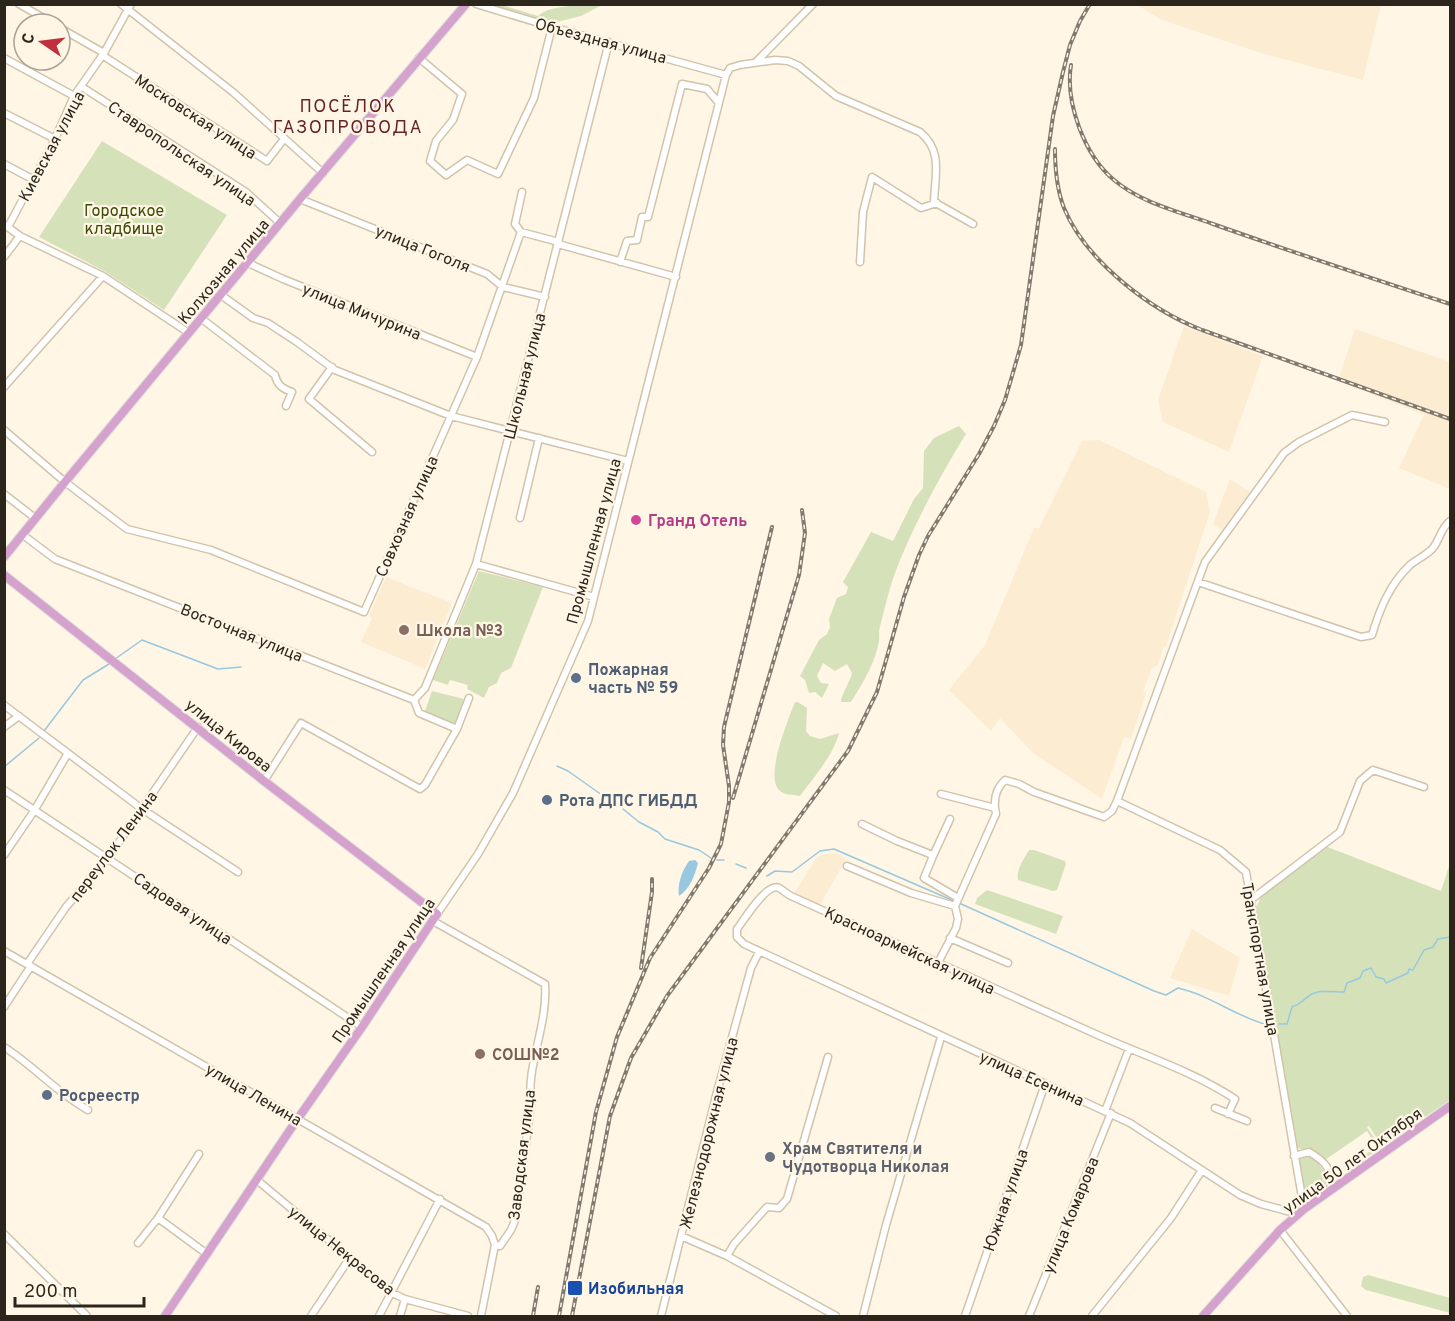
<svg xmlns="http://www.w3.org/2000/svg" width="1455" height="1321" font-family="Overpass,sans-serif">
	<style>
		.built { fill: #fcecd2 }
		.green { fill: #d5e2b9 }
		.water { fill: #97c8df }
		.lines { fill: none; stroke-linecap: round; stroke-linejoin: round }
		.stream { stroke: #97c8df; stroke-width: 1.5 }
		.minor-casing { stroke: #d2c3aa; stroke-width: 9 }
		.major-casing { stroke: #dddcdb; stroke-width: 10 }
		.minor { stroke: #fff; stroke-width: 6 }
		.major { stroke: #d4a2cd; stroke-width: 8 }
		.rail-casing { stroke: #80796d; stroke-width: 4 }
		.rail { stroke: #fff6e6; stroke-width: 1.5; stroke-dasharray: 4.5; stroke-linecap: butt }
		.hotel-dot { fill: #d1479c; stroke: #fff6e6; stroke-width: 2 }
		.education-dot { fill: #8d6e63; stroke: #fff6e6; stroke-width: 2 }
		.service-dot { fill: #5c6f8a; stroke: #fff6e6; stroke-width: 2 }
		.worship-dot { fill: #6b7280; stroke: #fff6e6; stroke-width: 2 }
		.transit-dot { fill: #1a4fb4; stroke: #fff6e6; stroke-width: 2 }
		.labels { text-anchor: middle; stroke-width: 4.5; stroke-linejoin: round; paint-order: stroke }
		.street-label { font-size: 16px; fill: #2b251c; stroke: #fff6e6 }
		.park-label { font-size: 16px; fill: #3c4b04; stroke: #fff6e6 }
		.hotel-label { font-size: 16px; font-weight: bold; fill: #b23c85; stroke: #fff6e6; text-anchor: start }
		.education-label { font-size: 16px; font-weight: bold; fill: #785e54; stroke: #fff6e6; text-anchor: start }
		.service-label { font-size: 16px; font-weight: bold; fill: #4e5e75; stroke: #fff6e6; text-anchor: start }
		.worship-label { font-size: 16px; font-weight: bold; fill: #5b616d; stroke: #fff6e6; text-anchor: start }
		.transit-label { font-size: 16px; font-weight: bold; fill: #164399; stroke: #fff6e6; text-anchor: start }
		.neighbourhood-label { font-size: 18px; letter-spacing: 1.5px; fill: #682225; stroke: #fff6e6 }
	</style>
	<rect width="100%" height="100%" fill="#fff6e6"/>
	<!-- built -->
	<path class="built" d="M1137 5 1381 4V5L1363 80 1261 53 1162 20Z
		M1184 326 1263 356 1229 452 1163 422 1158 400Z
		M1355 329 1450 362V489L1399 468 1424 415 1338 381Z
		M1099 440 1206 492 1210 512 1166 646 1163 648 1158 665 1152 668 1143 691 1146 694 1131 739 1124 737 1102 799 1033 753 1000 718 991 731 949 690 985 645 1034 528H1039L1082 441Z
		M1230 479 1251 493 1223 531 1213 524Z
		M386 577 452 603 425 669 361 642 372 618 369 616Z
		M830 853 839 854 846 859 819 907 793 895 817 857Z
		M1192 929 1240 958 1229 996 1170 978Z"/>
	<!-- green -->
	<path class="green" d="M574 4 602 5 581 16 553 23 485 5H502L538 16C552 5 559 10 574 4Z
		M102 141 227 215 164 310 106 272 39 237Z
		M959 426 966 434C941 474 912 528 895 573 888 592 884 612 879 631 882 652 862 685 851 702H841C841 695 850 682 852 673L847 664 835 671 823 663 817 676 821 683 829 684 822 698 815 692 809 693 805 680 800 676 819 640 827 634 830 627 829 619 837 598 846 594 848 587 843 582 871 532 893 541 914 499 923 488 924 451 934 438Z
		M479 571 543 587 511 668 501 673 497 683 489 687 484 698 467 689 468 685 450 680 448 685 433 680Z
		M432 691 464 699 455 724 425 711Z
		M795 702H798L807 708 806 731 810 736 820 739 839 733C833 756 814 777 800 796 792 794 784 796 778 789 766 773 788 720 795 702Z
		M1325 846 1441 891 1450 863V1100L1382 1146 1369 1126 1367 1127 1381 1147 1363 1160 1361 1158 1376 1146 1367 1131 1325 1160H1322L1315 1151 1296 1148 1256 909 1261 896Z
		M1029 850H1034L1065 861 1066 864 1057 890 1053 891 1018 880C1016 869 1024 859 1029 850Z
		M987 890 1063 916 1056 934 975 904 977 898Z
		M1307 1154 1314 1158 1327 1176 1325 1188C1300 1209 1300 1175 1298 1159Z
		M1368 1275 1450 1298V1313L1366 1290 1361 1286 1363 1277Z"/>
	<!-- water -->
	<path class="water" d="M695 860 698 863C695 875 690 889 679 896 677 884 682 871 689 861Z"/>
	<g class="lines">
		<!-- stream -->
		<path class="stream" d="M115 659 142 640 218 669 241 667
			M44 731 83 680 109 664
			M557 766 568 771 616 805
			M4 767 39 738
			M623 809 639 822 658 832 665 839 699 850 711 858
			M717 860H724
			M736 864 746 868
			M767 876 775 871 792 872 820 851 834 849 954 901
			M959 903 1154 991 1166 995 1178 988C1210 995 1236 1017 1268 1025
			M1279 1024H1287L1292 1007C1302 1004 1301 1001 1309 996 1318 989 1333 992 1344 992L1347 983 1360 978 1363 971 1371 968 1376 977 1384 979 1386 983 1408 973 1409 969 1413 970 1424 950 1433 947 1438 939 1450 937"/>
		<!-- minor casing -->
		<g class="minor-casing">
			<path id="minor" d="M19 4 54 24
				M121 4 234 93 323 173
				M476 4 552 27 726 75
				M60 28 104 53
				M102 55 267 161 284 139
				M4 58 74 96
				M419 58 462 94 453 120 436 141 430 161 446 175 467 160 498 174 534 98 552 27
				M756 62 813 4
				M82 87 246 192 280 223
				M4 113 55 139
				M4 164 34 180
				M300 199 487 274 503 287 545 297
				M5 225 20 236 103 276 189 333
				M8 227 55 139 74 96 104 53 131 4
				M521 232 559 242
				M558 244 676 277
				M4 257 20 236
				M620 262 627 241 637 240 642 217H648L682 84 707 89 719 103
				M860 262 863 212 872 177 921 208 937 203
				M248 263 283 279 477 357
				M221 295 253 318 268 323 297 342 335 370 451 416 628 461
				M202 319 275 375C277 385 283 389 292 392L286 406
				M332 367 309 399 372 452
				M4 387 103 276
				M4 430 65 482 127 529 211 550 364 612 477 357 521 232 515 224 522 192
				M4 494 35 518
				M520 518 539 438
				M23 535 55 559 414 700 419 713 457 729
				M476 564 594 597
				M1198 582 1361 637 1372 635C1380 608 1390 584 1410 565 1417 559 1427 555 1433 548 1440 539 1441 528 1450 521
				M414 700 425 688 476 564 609 42
				M4 705 142 809 238 872
				M4 727 19 716
				M264 781 301 723 420 789 425 785 457 729 469 698
				M4 790 362 1027
				M995 808C994 797 996 788 1005 780L1019 784 1034 792 1104 817 1112 811 1117 801
				M862 824 897 841 930 854 933 856 924 878 958 898
				M4 855 34 811 68 753
				M933 856 950 819
				M847 866 911 893 955 906
				M1252 899 1340 832 1360 781 1373 770 1424 787
				M437 914 478 854 513 793 588 621 726 75 730 68 740 65 775 60 788 61 799 66 836 96 920 132C943 151 935 174 934 202L973 224
				M433 921 545 984C548 1026 526 1065 531 1104L516 1218 511 1230 500 1246 495 1245
				M950 938 1008 963
				M4 951 486 1227 492 1236 495 1245 481 1316
				M938 963 956 928 958 919 955 906 996 814 995 808 941 794
				M27 964 66 907 108 858 198 727
				M4 1007 31 966
				M4 1047C34 1066 57 1093 88 1110
				M1215 1108 1247 1121
				M1105 1111 1129 1049
				M1228 1114 1235 1099C1191 1070 1139 1054 1091 1032 991 987 891 942 791 896 787 894 783 890 779 888 767 882 744 920 737 929V937L744 944 1130 1123 1240 1195 1261 1204 1298 1214
				M1294 1156 1309 1152C1325 1161 1334 1171 1330 1190
				M257 1180 392 1293 405 1299 468 1316
				M1304 1209 1246 872 1220 850 1117 801 1205 562 1284 453 1299 442 1352 415 1385 422
				M158 1218 207 1254
				M1280 1230 1347 1316
				M4 1234 87 1316
				M681 1236 727 1256 836 1316
				M138 1243 158 1218 199 1154
				M727 1256 734 1244 767 1207 779 1208 787 1199 828 1057
				M311 1316 349 1259
				M379 1316 440 1199
				M400 1316 405 1299
				M661 1316 717 1092 751 968 759 952
				M863 1316 886 1225 941 1037
				M965 1316 1045 1084
				M1029 1316 1111 1113
				M1092 1316 1171 1218 1202 1170"/>
		</g>
		<!-- major casing -->
		<g class="major-casing">
			<path id="major" d="M4 557 65 482 300 199 466 4
				M4 575 264 781 437 914 362 1027 292 1127 165 1316
				M1203 1316 1280 1230 1304 1209 1450 1106"/>
		</g>
		<!-- minor -->
		<use href="#minor" class="minor"/>
		<!-- major -->
		<use href="#major" class="major"/>
		<!-- rail casing -->
		<g class="rail-casing">
			<path id="rail" d="M1071 65C1065 102 1084 155 1114 180 1141 203 1180 212 1213 224 1292 252 1371 278 1450 304
				M1055 149C1055 169 1057 190 1064 208 1086 261 1150 310 1202 330L1450 419
				M733 798 799 575 805 533 802 510
				M641 968 652 892V879
				M533 1316 538 1287
				M559 1316 596 1112 617 1037 650 958 709 868 721 844 729 802V786L723 745 724 727 772 527
				M572 1316 610 1116 631 1058 667 996 848 751 877 692 904 597 919 555 928 536 979 454 994 426 1005 400 1021 345 1053 116 1063 72 1070 45 1080 21 1090 4"/>
		</g>
		<!-- rail -->
		<use href="#rail" class="rail"/>
	</g>
	<!-- markers -->
	<circle class="hotel-dot" cx="636" cy="520" r="6"/>
	<g class="education-dot">
		<circle cx="404" cy="630" r="6"/>
		<circle cx="480" cy="1054" r="6"/>
	</g>
	<g class="service-dot">
		<circle cx="576" cy="678" r="6"/>
		<circle cx="547" cy="800" r="6"/>
		<circle cx="47" cy="1095" r="6"/>
	</g>
	<circle class="worship-dot" cx="770" cy="1157" r="6"/>
	<rect class="transit-dot" x="567" y="1280" width="16" height="16" rx="3"/>
	<g class="labels">
		<!-- street labels -->
		<g class="street-label">
			<text transform="translate(601 40) rotate(15)" y="6">Объездная улица</text>
			<text transform="translate(196 116) rotate(33)" y="6">Московская улица</text>
			<text transform="translate(51 146) rotate(-62)" y="6">Киевская улица</text>
			<text transform="translate(182 153) rotate(34)" y="6">Ставропольская улица</text>
			<text transform="translate(423 248) rotate(22)" y="6">улица Гоголя</text>
			<text transform="translate(223 271) rotate(-50)" y="6">Колхозная улица</text>
			<text transform="translate(362 311) rotate(22)" y="6">улица Мичурина</text>
			<text transform="translate(524 376) rotate(-76)" y="6">Школьная улица</text>
			<text transform="translate(406 516) rotate(-66)" y="6">Совхозная улица</text>
			<text transform="translate(593 541) rotate(-75)" y="6">Промышленная улица</text>
			<text transform="translate(242 632) rotate(22)" y="6">Восточная улица</text>
			<text transform="translate(229 735) rotate(39)" y="6">улица Кирова</text>
			<text transform="translate(113 846) rotate(-53)" y="6">переулок Ленина</text>
			<text transform="translate(183 908) rotate(34)" y="6">Садовая улица</text>
			<text transform="translate(910 950) rotate(25)" y="6">Красноармейская улица</text>
			<text transform="translate(1261 959) rotate(80)" y="6">Транспортная улица</text>
			<text transform="translate(383 970) rotate(-56)" y="6">Промышленная улица</text>
			<text transform="translate(1032 1078) rotate(24)" y="6">улица Есенина</text>
			<text transform="translate(254 1094) rotate(30)" y="6">улица Ленина</text>
			<text transform="translate(708 1133) rotate(-76)" y="6">Железнодорожная улица</text>
			<text transform="translate(521 1155) rotate(-83)" y="6">Заводская улица</text>
			<text transform="translate(1352 1160) rotate(-36)" y="6">улица 50 лет Октября</text>
			<text transform="translate(1005 1200) rotate(-71)" y="6">Южная улица</text>
			<text transform="translate(1070 1215) rotate(-68)" y="6">улица Комарова</text>
			<text transform="translate(342 1250) rotate(39)" y="6">улица Некрасова</text>
		</g>
		<!-- park labels -->
		<g class="park-label">
			<text x="124" y="216">Городское<tspan x="124" dy="18">кладбище</tspan></text>
		</g>
		<!-- hotel labels -->
		<g class="hotel-label">
			<text x="648" y="526">Гранд Отель</text>
		</g>
		<!-- education labels -->
		<g class="education-label">
			<text x="416" y="636">Школа №3</text>
			<text x="492" y="1060">СОШ№2</text>
		</g>
		<!-- service labels -->
		<g class="service-label">
			<text x="588" y="675">Пожарная<tspan x="588" dy="18">часть № 59</tspan></text>
			<text x="559" y="806">Рота ДПС ГИБДД</text>
			<text x="59" y="1101">Росреестр</text>
		</g>
		<!-- worship labels -->
		<g class="worship-label">
			<text x="782" y="1154">Храм Святителя и<tspan x="782" dy="18">Чудотворца Николая</tspan></text>
		</g>
		<!-- transit labels -->
		<g class="transit-label">
			<text x="588" y="1294">Изобильная</text>
		</g>
		<!-- neighbourhood labels -->
		<g class="neighbourhood-label">
			<text x="348" y="112">ПОСЁЛОК<tspan x="348" dy="21">ГАЗОПРОВОДА</tspan></text>
		</g>
	</g>
	<!-- border -->
	<rect width="1455" height="1321" fill="none" stroke="#2b251c" stroke-width="12"/>
	<!-- north arrow -->
	<g transform="translate(42 42) rotate(284)"><circle r="28" fill="#fff6e6" stroke="#aaa295" stroke-width="1.5"/>
	<path d="M0-4.5L10 22L0 15L-10 22Z" fill="#c0303d"/>
	<text y="-9" font-size="16" font-weight="bold" text-anchor="middle" fill="#2b251c">С</text>
	</g>
	<!-- scale -->
	<path d="M15 1297v9h129v-9" fill="none" stroke="#2b251c" stroke-width="3"/>
	<text x="24" y="1297" font-size="18" fill="#2b251c" stroke="#fff6e6" stroke-width="4.5" paint-order="stroke">200 m</text>
</svg>
